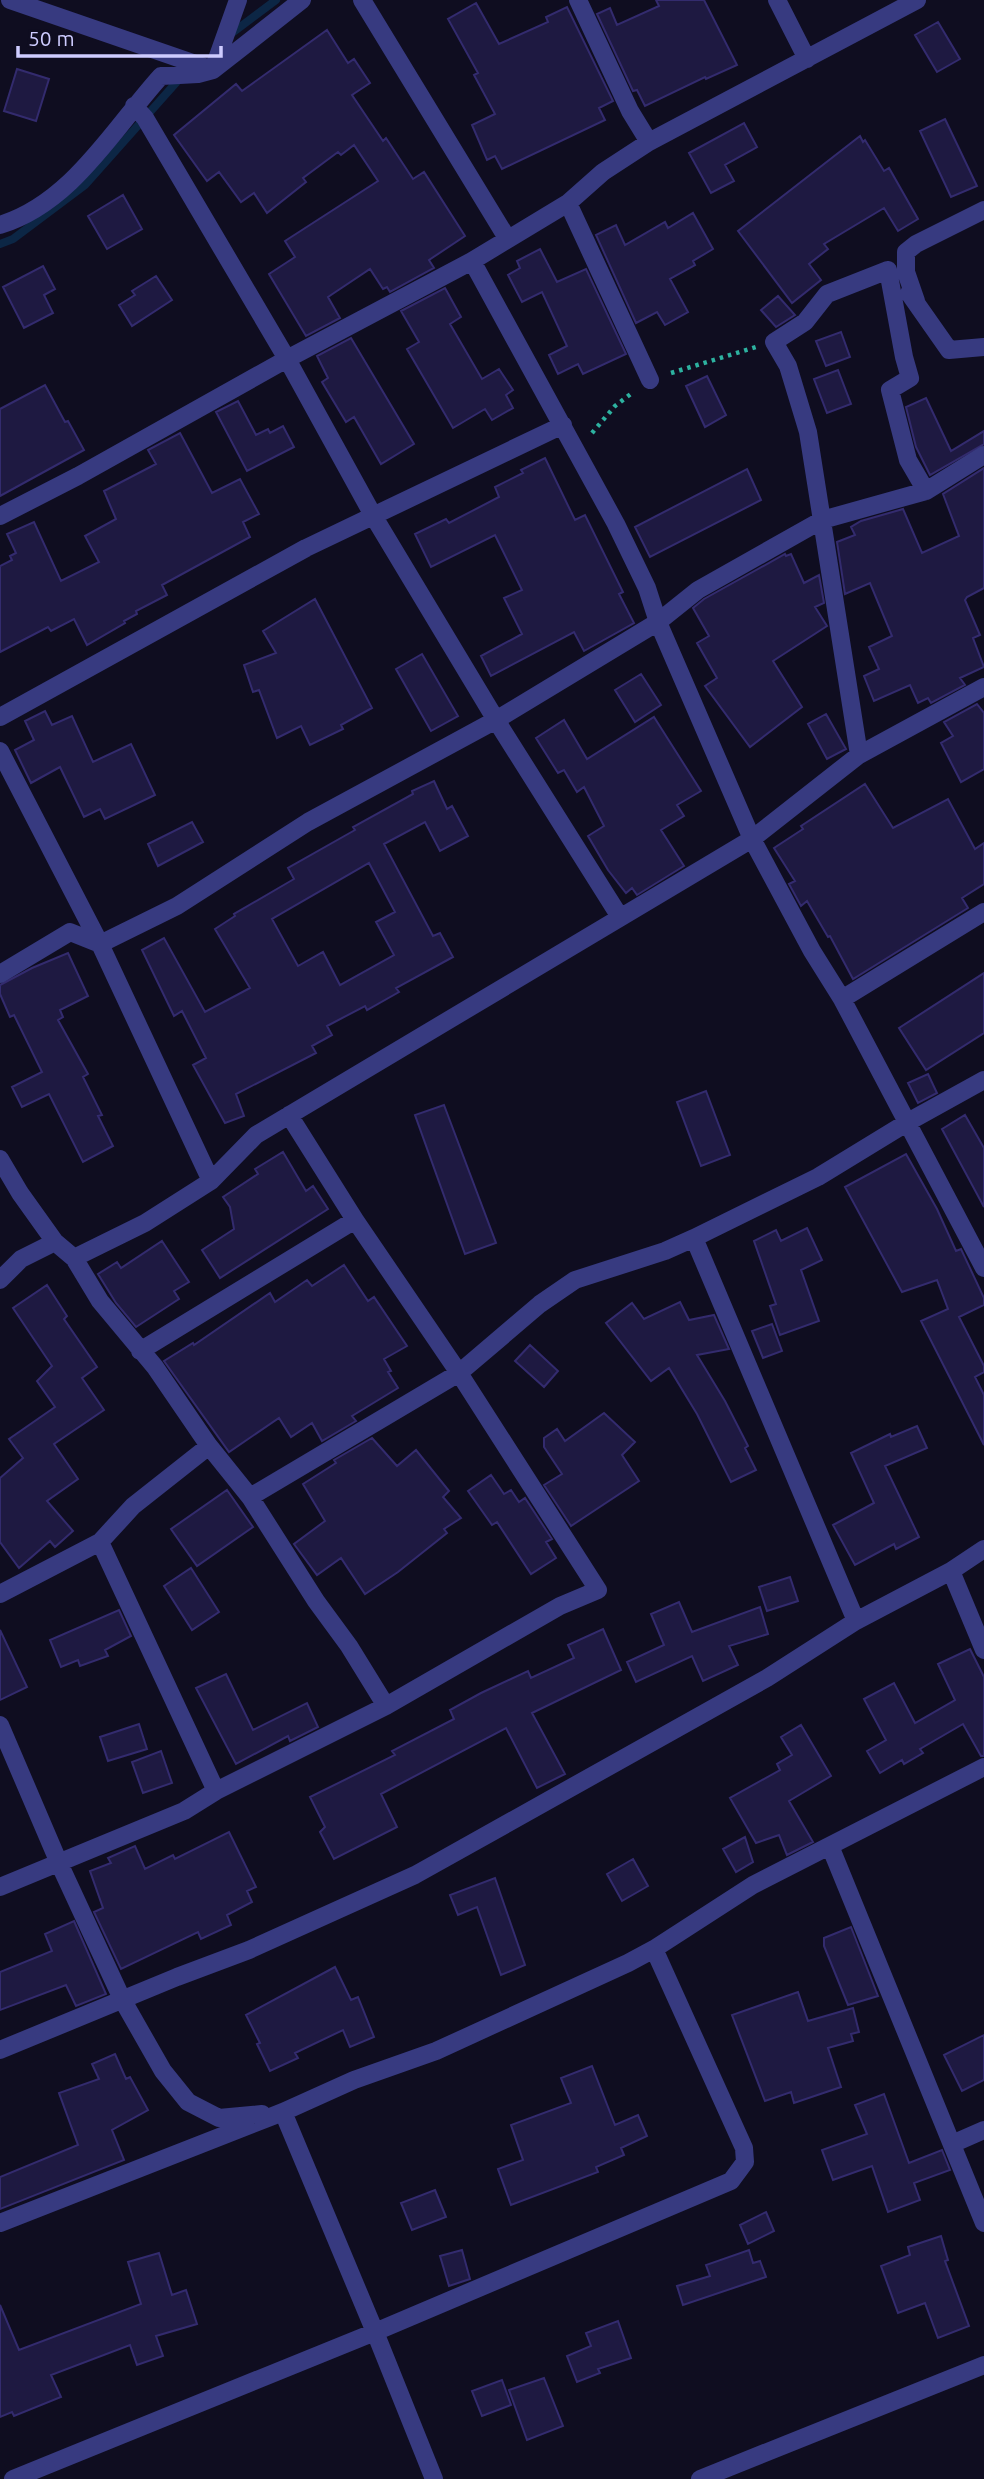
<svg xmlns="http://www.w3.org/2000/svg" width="984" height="2479" font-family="Ubuntu,sans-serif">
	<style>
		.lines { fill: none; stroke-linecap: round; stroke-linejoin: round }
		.stream { stroke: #0c2645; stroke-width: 8 }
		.building { fill: #1e1941; stroke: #332b6e; stroke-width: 2; fill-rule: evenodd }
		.path { stroke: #2db2a0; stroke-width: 4.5; stroke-dasharray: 3.5 5; stroke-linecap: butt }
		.minor { stroke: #373a80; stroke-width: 18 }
	</style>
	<rect width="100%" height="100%" fill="#0f0d20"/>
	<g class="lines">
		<!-- stream -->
		<path class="stream" d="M228 36 276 0
			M0 244 13 239 85 185 182 76"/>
	</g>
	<!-- building -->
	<path class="building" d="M656 0H704L737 65 706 79 705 77 645 106 637 90 633 91 597 14 610 8 617 25 659 6Z
		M476 3 499 44 548 22 546 17 567 7 613 101 599 108 605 120 502 169 495 156 487 160 472 125 495 114 474 75 478 73 448 19Z
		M938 22 960 59 937 72 915 35Z
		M327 30 348 63 354 59 370 83 352 95 383 141 386 138 413 179 424 172 465 236 429 260 434 268 390 292 387 287 383 289 370 269 328 297 340 318 306 336 269 274 295 257 285 241 378 181 354 145 341 155 338 152 303 178 306 182 267 213 254 193 241 202 219 172 207 181 174 135 236 84 242 91Z
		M17 69 49 79 36 121 4 111Z
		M945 119 977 186 951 197 920 131Z
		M744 123 757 147 725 165 734 181 711 193 689 153Z
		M860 136 863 142 865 140 884 171 889 168 918 219 898 231 884 208 824 244 828 249 809 264 821 280 792 303 738 231Z
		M123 195 142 229 107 249 88 216Z
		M693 213 713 249 693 261 695 265 670 279 688 312 665 325 657 312 636 323 596 235 616 225 625 245 665 222 668 228Z
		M540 249 557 282 586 269 626 354 583 374 578 364 558 374 549 355 567 346 542 292 522 302 508 275 520 268 517 261Z
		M43 266 55 289 44 295 53 313 24 328 3 287Z
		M156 276 172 300 132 326 119 305 135 295 132 291Z
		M445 288 461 317 450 324 482 379 499 369 513 390 506 395 513 408 492 420 485 409 453 428 407 349 419 342 401 311Z
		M778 296 795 315 776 327 761 310Z
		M841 332 850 357 826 366 816 341Z
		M351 338 414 444 381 464 354 417 346 422 322 382 328 378 317 356Z
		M838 370 851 404 827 413 814 379Z
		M707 376 726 415 705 427 686 386Z
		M45 385 65 422 68 421 84 450 0 496V409Z
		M926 398 951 451 984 431V444L930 475 916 447 906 407Z
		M238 401 256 435 268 429 270 433 283 426 294 447 247 471 216 412Z
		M180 433 212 493 240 479 259 514 243 522 250 537 162 585 167 595 136 611 137 614 124 621 125 623 87 645 74 619 51 631 48 627 0 652V566L12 560 10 556 16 553 7 534 34 522 61 581 99 562 85 536 116 519 104 491 156 464 148 450Z
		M545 458 575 520 585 515 623 592 619 594 634 623 584 651 574 632 491 676 481 656 522 634 504 598 522 590 495 535 431 567 415 534 446 519 449 523 499 497 495 487 523 473 521 470Z
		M984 468V588L967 597 965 600 980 635 973 638 984 667 960 678 965 685 931 703 928 698 918 703 910 685 874 701 864 676 879 669 869 647 892 636 870 583 845 594 837 542 855 535 851 527 861 521 903 509 922 553 959 536 943 494Z
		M747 469 761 500 650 557 635 527Z
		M785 554 786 556 791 554 804 583 819 575 824 603 815 607 827 626 773 661 802 707 750 747 705 686 717 678 697 643 709 636 693 608 704 599Z
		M315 599 372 708 341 725 343 729 310 745 301 726 277 738 259 690 253 692 244 665 276 653 263 631Z
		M422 654 458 716 431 731 396 669Z
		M641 674 661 705 635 722 615 690Z
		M977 704 984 713V769L961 782 941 743 953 736 944 722Z
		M45 711 52 725 72 716 93 762 131 744 155 795 105 819 100 809 84 817 60 767 31 783 15 750 34 740 25 721Z
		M826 714 846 749 827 759 808 724Z
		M654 717 701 791 677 805 684 816 661 830 684 866 637 895 632 888 626 893 608 870 588 836 604 826 584 787 577 792 564 770 558 773 536 738 564 720 587 759Z
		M434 781 447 809 452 806 468 836 440 851 425 822 384 844 433 936 440 933 453 957 396 988 399 992 367 1010 365 1006 327 1026 332 1035 312 1046 316 1053 236 1094 244 1116 225 1123 193 1065 206 1058 182 1011 174 1016 142 950 164 938 205 1012 250 988 215 929 235 916 234 914 294 879 288 868 355 830 353 827 413 794 412 791ZM369 863 395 912 376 922 394 955 340 985 323 952 298 966 272 919Z
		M865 784 893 828 948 799 975 849 984 843V884L962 898 968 908 853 979 830 936 828 937 807 901 801 906 789 884 795 881 774 848 803 829 801 826Z
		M192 822 203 842 158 866 148 844Z
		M68 953 88 996 60 1010 63 1017 58 1020 88 1074 83 1077 102 1115 98 1116 113 1146 83 1162 49 1094 22 1107 12 1087 42 1072 14 1015 10 1017 0 994V985L32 968Z
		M984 973V1033L926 1070 899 1028Z
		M928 1074 937 1093 918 1103 908 1083Z
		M706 1091 730 1155 701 1166 677 1102Z
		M444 1105 496 1243 465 1254 415 1115Z
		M965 1115 984 1148V1207L942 1129Z
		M283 1152 306 1191 313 1186 328 1209 220 1278 202 1250 234 1229 230 1207 223 1197 258 1174 255 1169Z
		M906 1154 937 1209 956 1251 961 1249 984 1298V1305L959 1317 984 1366V1372L975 1377 984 1395V1445L921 1321 948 1309 937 1280 902 1292 845 1187Z
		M807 1228 822 1260 801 1270 819 1321 780 1335 770 1306 776 1304 754 1241 776 1230 781 1241Z
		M162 1241 189 1282 174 1291 179 1299 136 1327 116 1303 98 1274 117 1262 121 1268Z
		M344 1265 368 1301 374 1297 407 1346 384 1359 391 1371 388 1372 398 1388 352 1416 356 1421 322 1441 312 1423 291 1437 279 1418 229 1452 164 1361 193 1343 194 1345 270 1293 275 1302 307 1280 312 1286Z
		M47 1285 67 1316 64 1319 97 1367 82 1378 104 1410 54 1444 78 1479 47 1501 73 1531 55 1547 50 1541 19 1568 0 1542V1478L23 1458 9 1439 55 1407 37 1381 52 1366 13 1308Z
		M680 1302 689 1320 714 1315 729 1349 697 1355 725 1401 748 1446 745 1448 756 1470 731 1482 697 1414 669 1368 651 1381 606 1323 632 1303 644 1319Z
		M772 1324 782 1351 763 1358 752 1331Z
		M530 1345 558 1371 544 1387 515 1361Z
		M604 1413 635 1442 622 1455 639 1481 571 1526 544 1485 562 1474 544 1447V1438L557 1429 565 1441Z
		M917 1426 927 1448 885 1466 919 1537 896 1549 894 1544 855 1565 833 1525 874 1503 851 1453 890 1434 891 1437Z
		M372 1438 397 1466 416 1450 449 1491 443 1497 461 1518 444 1529 447 1533 398 1572 365 1594 341 1558 317 1575 294 1544 325 1521 303 1484 336 1463 334 1460Z
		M491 1475 504 1494 511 1490 519 1502 525 1498 552 1539 546 1542 556 1558 531 1574 497 1522 492 1525 468 1491Z
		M227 1490 253 1527 197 1566 171 1529Z
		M191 1568 219 1612 192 1630 164 1586Z
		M790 1577 798 1601 767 1611 759 1587Z
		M679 1602 692 1632 760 1607 768 1634 729 1646 738 1665 703 1681 692 1656 636 1682 627 1662 664 1645 651 1614Z
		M119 1610 131 1636 105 1650 108 1656 80 1666 78 1660 61 1667 50 1640Z
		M603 1629 621 1670 532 1713 565 1774 537 1788 506 1728 381 1794 397 1827 334 1859 320 1832 325 1827 310 1797 395 1755 392 1751 454 1719 450 1710 481 1693 528 1671 531 1678 574 1658 568 1645Z
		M0 1630 27 1687 0 1700Z
		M970 1649 984 1677V1756H981L963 1724 920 1749 923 1753 904 1764 902 1760 880 1773 867 1751 886 1740 864 1699 894 1683 915 1723 955 1700 938 1664Z
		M226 1674 253 1730 307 1703 318 1727 290 1741 288 1736 236 1764 196 1688Z
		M139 1724 147 1749 108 1761 100 1737Z
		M801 1725 831 1776 789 1801 813 1842 787 1855 779 1835 756 1843 730 1798 780 1770 777 1764 792 1755 781 1737Z
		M161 1751 172 1783 143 1793 132 1762Z
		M229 1832 256 1887 247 1891 252 1902 227 1915 231 1925 201 1939 198 1932 121 1969 94 1912 103 1908 90 1871 111 1863 108 1858 135 1846 145 1869 173 1855 175 1859Z
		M745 1837 753 1862 736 1872 723 1849Z
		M633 1859 648 1886 622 1901 607 1874Z
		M495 1878 525 1965 501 1975 477 1907 458 1915 450 1895Z
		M74 1921 106 1994 76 2006 66 1985 0 2010V1972L52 1951 45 1934Z
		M851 1927 878 1996 848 2005 824 1946V1938Z
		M335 1967 351 2000 358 1997 374 2037 350 2047 343 2030 295 2053 298 2058 270 2071 257 2044 260 2043 246 2015Z
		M798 1992 808 2021 853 2008 859 2032 851 2034 853 2041 828 2048 841 2087 794 2103 791 2092 765 2101 732 2015Z
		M984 2035V2080L962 2091 944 2055Z
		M115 2054 126 2079 130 2077 148 2110 112 2130 124 2160 0 2209V2177L78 2145 59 2093 99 2079 92 2064Z
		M592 2066 615 2125 638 2115 647 2136 621 2148 624 2155 596 2167 598 2172 511 2205 498 2169 523 2160 511 2125 571 2103 561 2078Z
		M884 2094 909 2163 942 2150 950 2170 914 2183 920 2200 888 2212 872 2166 833 2180 822 2150 867 2134 855 2105Z
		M435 2190 446 2217 412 2230 401 2203Z
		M766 2212 774 2231 748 2244 740 2225Z
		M941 2236 948 2260 945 2261 969 2326 938 2338 925 2303 898 2313 881 2266 910 2255 908 2247Z
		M462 2250 470 2279 449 2286 440 2256Z
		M749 2250 753 2263 760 2261 766 2277 683 2305 677 2286 710 2276 706 2265Z
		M159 2253 172 2295 186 2290 197 2324 156 2336 163 2356 137 2365 130 2345 51 2375 61 2397 14 2416 12 2412 0 2417V2305L19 2350 141 2304 128 2262Z
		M618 2321 631 2358 598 2369 600 2373 577 2382 567 2356 591 2346 586 2333Z
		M544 2378 563 2426 527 2440 509 2390Z
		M502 2380 511 2405 482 2416 472 2391Z"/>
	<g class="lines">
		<!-- path -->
		<path class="path" d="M671 373 756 347
			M592 433 615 406 632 393"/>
		<!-- minor -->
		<path class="minor" d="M10 0 213 70 238 0
			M362 0 507 238
			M578 0 630 111 649 142
			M777 0 807 59
			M134 106 145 118 287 359 374 517 496 720 620 917
			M568 203 650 380
			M0 225C72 203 113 129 161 76L198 74 213 70 302 0
			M472 261 616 524 647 588 658 622 752 839 812 951 842 999 984 1268
			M909 293 949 350 984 347
			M916 301 906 272V252L916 244 984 210
			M926 491 984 455
			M0 516 78 476 287 359 472 261 568 203 603 172 649 142 917 0
			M0 717 306 548 563 425
			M0 751 100 944 70 932 0 974
			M859 755 808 432 788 366 774 342 805 322 827 294 888 270
			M842 999 984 912
			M0 1159 20 1193 55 1242 21 1259 0 1280
			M211 1181 100 944 177 906 308 822 496 720 658 622 698 590 822 520 926 491 908 460 890 390 910 378 904 357 888 270
			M694 1238 856 1621
			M55 1242 74 1258 145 1223 211 1181 256 1135 752 839 859 755 984 687
			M74 1258 100 1301 155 1367 209 1446 250 1497 316 1601 349 1646 386 1706
			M140 1351 355 1220
			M250 1497 459 1373 540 1304 575 1280 665 1251 694 1238 818 1177 908 1122 984 1080
			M100 1542 216 1791
			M951 1571 984 1650
			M0 1594 100 1542 133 1506 209 1446
			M0 1725 59 1863 122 1999 163 2071 188 2102 219 2118 262 2114
			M830 1846 984 2223
			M0 1887 184 1811 216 1791 386 1706 560 1606 598 1590 459 1373 355 1220 289 1115
			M0 2050 177 1977 249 1950 415 1875 767 1678 856 1621 951 1571 984 1549
			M952 2144 984 2130
			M0 2223 283 2112 354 2080 436 2051 628 1963 654 1949 753 1885 984 1767
			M13 2479 375 2332 283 2112
			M434 2479 375 2332 731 2181 745 2162 744 2148 654 1949
			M700 2479 984 2365"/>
	</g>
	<!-- scale -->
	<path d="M18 46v10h203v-10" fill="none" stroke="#ceccff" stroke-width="3.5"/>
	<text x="28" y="46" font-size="21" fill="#ceccff" stroke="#0f0d20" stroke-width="5" paint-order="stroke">50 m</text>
</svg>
